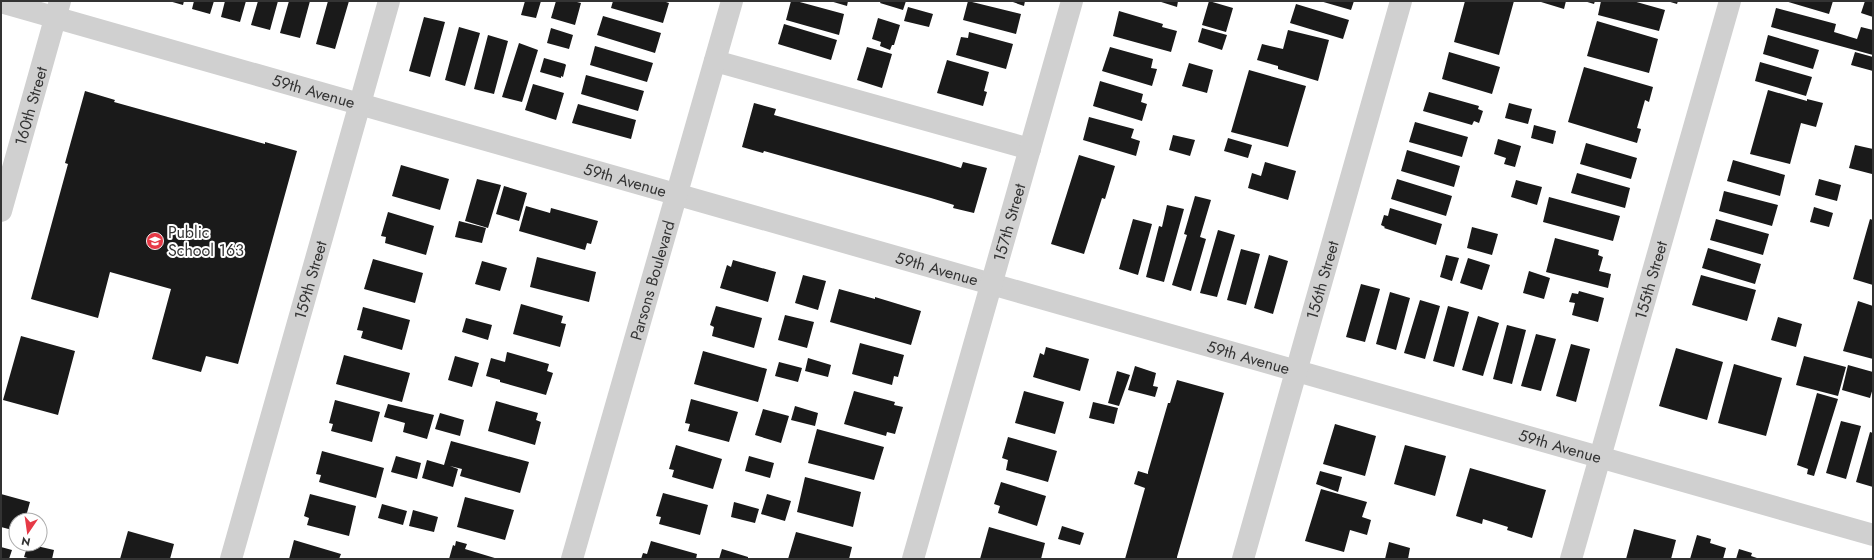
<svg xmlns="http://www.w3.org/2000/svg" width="1874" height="560" font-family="Jost,sans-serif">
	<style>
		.building { fill: #1a1a1a }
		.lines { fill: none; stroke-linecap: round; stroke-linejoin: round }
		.minor { stroke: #d0d0d0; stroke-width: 22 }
		.labels { text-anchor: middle; stroke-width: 4; stroke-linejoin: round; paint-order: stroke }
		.street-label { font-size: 16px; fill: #333; stroke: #fff }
		.poi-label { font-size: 16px; fill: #333; stroke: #fff; text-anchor: start }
	</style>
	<rect width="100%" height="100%" fill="#fff"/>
	<!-- building -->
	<path class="building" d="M169 1H184L183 5Z
		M194 1H214L210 14 192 9Z
		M225 1H246L240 22 221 17Z
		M258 1H278L270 30 251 25Z
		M289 1H310L300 38 280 33Z
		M328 1H349L335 49 316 44Z
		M525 1H541L536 18 521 15Z
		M556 1H573L581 3 575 25 551 18Z
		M613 1H663L669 3 663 23 611 8Z
		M791 1H796L844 14 839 35 786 20Z
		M830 1H848L847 6Z
		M881 1H906L903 10 880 3Z
		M968 1 1021 14 1016 34 963 20Z
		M1010 1H1025L1024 6Z
		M1158 1H1178L1177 7Z
		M1209 1 1233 8 1226 32 1202 25Z
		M1320 1H1354L1351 10Z
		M1465 1H1514L1499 55 1454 42Z
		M1541 1H1566L1564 9 1541 2Z
		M1584 1H1595L1594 4Z
		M1601 1H1633L1665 10 1659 31 1598 15Z
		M1667 1H1678L1677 4Z
		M1785 1H1833L1829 14Z
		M1865 1 1873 2V17L1861 13Z
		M1296 4 1349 20 1343 39 1290 23Z
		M908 7 933 14 929 27 904 21Z
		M1776 8 1836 24 1834 32 1857 39 1861 27 1873 30V55L1771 27Z
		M1119 11 1163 24 1162 27 1177 31 1171 52 1113 36Z
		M603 16 661 33 655 53 597 35Z
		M424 17 445 22 430 77 409 71Z
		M878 18 900 25 894 45H892L890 50 880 46 881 42 872 39Z
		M1597 21 1658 39 1649 73 1587 56Z
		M784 24 837 40 831 60 778 44Z
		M459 27 480 33 465 86 445 80Z
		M551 28 573 35 569 49 547 43Z
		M1202 28 1227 35 1222 50 1198 42Z
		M1288 30 1329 40 1318 81 1278 69V66L1257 60 1262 44 1283 49Z
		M969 32 1013 44 1006 69 956 55 961 37 968 38Z
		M488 35 508 41 494 94 474 89Z
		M1768 35 1819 50 1813 69 1763 54Z
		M519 43 538 50 522 102 502 97Z
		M595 46 653 63 647 82 590 65Z
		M867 47 892 54 882 88 857 80Z
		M1110 47 1153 59 1151 68 1157 69 1152 86 1102 71Z
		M1449 52 1500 67 1492 94 1442 79Z
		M1855 52 1873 57V71L1851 65Z
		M544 58 565 64 566 65 563 77 561 76V78L540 72Z
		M947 60 989 72 984 91 987 92 983 106 937 93Z
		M1760 62 1812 77 1806 96 1755 81Z
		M1189 63 1213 70 1207 93 1182 86Z
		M1584 67 1653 87 1649 102 1645 100 1637 128 1641 129 1637 143 1568 122Z
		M1249 70 1306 86 1288 147 1231 132Z
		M586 75 644 91 638 111 581 94Z
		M1100 81 1143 94 1141 102 1147 104 1142 121 1093 106Z
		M533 84 564 93 556 120 525 110Z
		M1768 90 1807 101V99L1823 103 1816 127 1801 123 1790 164 1750 154Z
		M85 91 115 100 114 102 265 144V142L297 151 238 364 206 356 201 372 152 359 171 289 110 272 98 318 31 299 68 164 65 163Z
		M1429 92 1479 106 1478 109 1483 111 1479 123 1474 121 1472 125 1423 111Z
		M754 103 776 109 774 115 941 162 961 168 963 162 987 168 974 213 953 208 954 205 931 198 764 151 763 153 742 147Z
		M1509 103 1532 109 1528 124 1505 118Z
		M578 104 636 120 631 139 572 123Z
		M1089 117 1134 129 1131 138 1140 141 1136 156 1083 140Z
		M1415 122 1468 137 1462 157 1409 142Z
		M1534 125 1556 131 1553 144 1531 138Z
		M1173 135 1195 140 1190 156 1169 150Z
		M1228 138 1252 145 1248 158 1224 151Z
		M1498 139 1521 146 1515 167 1504 164 1506 158 1494 154Z
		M1586 143 1637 158 1631 179 1580 164Z
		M1855 145 1873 149 1872 174 1849 168Z
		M1407 150 1460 166 1454 187 1401 171Z
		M1079 155 1115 166 1105 199 1102 198 1084 254 1051 244Z
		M1733 160 1785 175 1780 196 1727 181Z
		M1265 162 1296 171 1288 200 1248 188 1252 173 1261 176Z
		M401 165 449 179 440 210 392 196Z
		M1577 173 1630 188 1625 208 1571 193Z
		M477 179 501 185 488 228 465 221Z
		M1397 179 1452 196 1446 216 1391 199Z
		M1819 179 1841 185 1837 201 1815 195Z
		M1516 180 1542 187 1537 205 1511 197Z
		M504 186 527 193 519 221 496 214Z
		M1724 191 1778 205 1772 226 1719 211Z
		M1195 196 1211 200 1200 237 1206 239 1191 291 1172 285 1187 235 1184 234Z
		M1549 197 1620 216 1613 241 1543 222Z
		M1167 205 1184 209 1164 282 1146 277 1159 226 1162 227Z
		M526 206 550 213 551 208 598 221 591 244 587 243 585 250 519 231Z
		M1814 207 1833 213 1829 227 1810 222Z
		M1390 208 1442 224 1436 245 1384 228 1385 227 1381 225 1384 215 1388 216Z
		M388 212 434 226 426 255 385 243 386 237 381 236Z
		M1133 219 1152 224 1138 275 1119 269Z
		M1716 219 1769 234 1763 255 1710 240Z
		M1870 219 1873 220V285L1853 279Z
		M459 221 486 228 482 243 455 237Z
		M1472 227 1498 234 1492 255 1467 248Z
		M1218 230 1235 235 1217 297 1200 293Z
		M1555 238 1599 250 1598 255 1603 257 1599 271 1611 274 1608 288 1546 272Z
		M1708 248 1761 264 1755 284 1702 268Z
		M1241 249 1260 254 1246 305 1227 300Z
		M1269 255 1288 261 1273 314 1254 308Z
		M1446 255 1459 258 1452 281 1440 277Z
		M537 257 596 272 589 302 530 287Z
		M1468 258 1490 265 1482 290 1460 283Z
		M373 259 423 273 415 303 364 289Z
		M733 260 776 272 768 302 720 288 727 265 731 267Z
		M482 261 507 268 500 291 475 284Z
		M1529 271 1550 278 1544 299 1523 293Z
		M803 275 826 281 818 310 795 303Z
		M1701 275 1756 290 1747 321 1692 305Z
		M1361 284 1380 289 1365 342 1346 337Z
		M839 289 875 299V297L921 311 911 345 830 322Z
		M1579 291 1604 298 1598 322 1572 315 1575 303 1569 302 1572 293 1578 294Z
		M1390 292 1410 298 1396 350 1376 344Z
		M1420 300 1440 306 1425 359 1404 353Z
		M1858 301 1873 306V359L1843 351Z
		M521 304 563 316 561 323 566 324 560 347 513 334Z
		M716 306 762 318 754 348 712 336 714 327 710 325Z
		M1448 306 1469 312 1454 367 1433 361Z
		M363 307 410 320 402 350 361 338 363 331 357 330Z
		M785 315 814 322 807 348 778 340Z
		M1478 316 1499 323 1483 376 1462 370Z
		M1778 317 1802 324 1796 347 1771 340Z
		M466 318 492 325 488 340 462 332Z
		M1507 325 1526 330 1512 384 1493 379Z
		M1536 334 1556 339 1541 391 1521 386Z
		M21 336 75 351 58 415 3 400Z
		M860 343 904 355 898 377 894 376 892 385 852 374Z
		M1571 344 1590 349 1576 402 1556 396Z
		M1046 347 1089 359 1080 391 1033 377 1040 353 1044 355Z
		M1676 348 1723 362 1707 420 1659 406Z
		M703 351 767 369 758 402 694 384Z
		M507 352 549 364 547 371 553 373 546 395 500 382V380L486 376 491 358 505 362Z
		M344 355 410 373 402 402 336 384Z
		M455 356 479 363 472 387 448 380Z
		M1804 356 1846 367 1838 396 1796 385Z
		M808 358 831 365 828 377 805 371Z
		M779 362 802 368 798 382 775 376Z
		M1734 364 1782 378 1766 436 1718 423Z
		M1848 365 1873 372V388L1870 398 1842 390Z
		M1135 366 1156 373 1153 386 1158 387 1155 397 1128 390Z
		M1117 371 1130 375 1119 406 1108 403Z
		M1177 380 1224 393 1177 557V559H1125L1145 488 1134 484 1138 471 1148 474V472L1168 403H1170Z
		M854 391 895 402 894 405 903 407 895 434 887 432 886 436 844 424Z
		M1024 391 1064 402 1055 434 1015 423Z
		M1817 393 1838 399 1814 476 1807 474 1808 469 1797 465Z
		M691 399 738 412 729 442 688 431 690 424 685 423Z
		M335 400 380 412 372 442 331 431 333 424 329 423Z
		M496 401 538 413 536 420 541 422 535 445 488 431Z
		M1093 402 1118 408 1114 424 1089 418Z
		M388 404 434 415 427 439 403 432 405 423 384 417Z
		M795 406 818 413 815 426 791 420Z
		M763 409 789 416 781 443 755 435Z
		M440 413 464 420 460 436 435 429Z
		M1841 421 1861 426 1846 479 1826 473Z
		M1335 424 1376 436 1365 476 1323 464Z
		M817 429 884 447 874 480 808 463Z
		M1870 432 1873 433V487L1856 482Z
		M1008 437 1057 451 1048 482 1006 470 1008 460 1002 458Z
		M451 441 529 462 520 493 460 476 462 469 450 466 458 469 453 487 422 478 427 460 444 465Z
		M676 445 722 459 713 489 672 477 674 470 669 469Z
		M1405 445 1446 456 1435 496 1394 484Z
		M322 451 384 468 376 498 319 482 321 475 316 474Z
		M396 456 421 463 417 479 391 472Z
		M749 456 774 463 770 478 745 471Z
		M1470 468 1546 490 1532 538 1507 530 1508 527 1483 519 1482 524 1456 516Z
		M1320 471 1342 477 1338 492 1316 484Z
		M805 477 861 492 853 527 797 512Z
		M1001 482 1046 496 1037 526 998 513 1000 506 994 504Z
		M1321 489 1367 502 1362 517 1371 520 1367 535 1350 530 1344 552 1305 541Z
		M663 493 708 505 700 535 659 524 661 517 656 516Z
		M1 494 30 502 25 520H16V531L1 527Z
		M310 494 356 506 349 536 307 525 309 518 304 516Z
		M767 494 791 501 785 521 761 514Z
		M465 497 514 510 505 540 457 527Z
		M734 502 759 509 755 523 731 517Z
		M382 504 407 511 403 525 378 518Z
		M413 510 438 517 434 532 409 526Z
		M1062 526 1084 533 1080 545 1058 539Z
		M989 527 1045 543 1041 559H980Z
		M1634 529 1676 540 1671 559H1626Z
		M128 531 174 544 170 559H120Z
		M796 532 852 547 849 559H788Z
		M1697 535 1711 539 1710 543 1726 548 1723 559H1690Z
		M294 540 341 554 339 559H289Z
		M456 541 467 544 465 549 498 559H449L453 545 455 546Z
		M651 541 697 554 696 559H641L643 553 647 554Z
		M1389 542 1410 548 1408 559H1385Z
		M28 544 54 550 52 559H31L24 557Z
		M1 547 12 550 9 559H1Z
		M722 549 748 557V559H719Z
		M1739 549 1752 553 1751 556 1760 559H1736Z"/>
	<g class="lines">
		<!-- minor -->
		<g class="minor">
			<path id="s1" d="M1 2 1873 535"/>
			<path d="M715 61 1030 149"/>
			<path id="s2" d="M1 211 60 1"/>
			<path id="s3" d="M231 559 389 1"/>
			<path id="s4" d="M572 559 732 1"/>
			<path id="s5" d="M913 559 1072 1"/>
			<path id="s6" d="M1243 559 1401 1"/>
			<path id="s7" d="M1571 559 1730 1"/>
		</g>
	</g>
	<!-- icons -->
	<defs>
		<g id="school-disc" transform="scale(0.9)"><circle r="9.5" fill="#e63946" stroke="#fff"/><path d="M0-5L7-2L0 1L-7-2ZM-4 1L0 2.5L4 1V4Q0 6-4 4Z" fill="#fff"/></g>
	</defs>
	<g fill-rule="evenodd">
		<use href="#school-disc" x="155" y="241"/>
	</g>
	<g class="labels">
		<!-- street labels -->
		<g class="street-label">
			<text dy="6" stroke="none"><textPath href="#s1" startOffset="325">59th Avenue</textPath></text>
			<text dy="6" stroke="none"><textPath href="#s2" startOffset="109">160th Street</textPath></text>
			<text dy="6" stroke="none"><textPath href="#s1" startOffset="649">59th Avenue</textPath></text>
			<text dy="6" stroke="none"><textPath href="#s5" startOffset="350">157th Street</textPath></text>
			<text dy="6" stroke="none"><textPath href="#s1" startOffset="973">59th Avenue</textPath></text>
			<text dy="6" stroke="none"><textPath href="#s3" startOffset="290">159th Street</textPath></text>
			<text dy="6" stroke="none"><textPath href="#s4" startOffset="290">Parsons Boulevard</textPath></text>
			<text dy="6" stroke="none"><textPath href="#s6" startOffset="290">156th Street</textPath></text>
			<text dy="6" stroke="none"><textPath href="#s7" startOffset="290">155th Street</textPath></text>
			<text dy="6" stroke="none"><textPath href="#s1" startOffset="1297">59th Avenue</textPath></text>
			<text dy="6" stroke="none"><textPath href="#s1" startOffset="1621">59th Avenue</textPath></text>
		</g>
		<!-- poi labels -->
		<g class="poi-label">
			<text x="168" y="238">Public<tspan x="168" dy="18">School 163</tspan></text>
		</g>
	</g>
	<!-- border -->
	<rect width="1874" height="560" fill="none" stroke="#333333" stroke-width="4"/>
	<!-- north arrow -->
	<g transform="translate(28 532) rotate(193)"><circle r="19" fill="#ffffff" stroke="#adadad"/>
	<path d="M0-3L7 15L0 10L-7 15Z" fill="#e63946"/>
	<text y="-6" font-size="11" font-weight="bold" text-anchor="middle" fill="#333333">N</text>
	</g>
</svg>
